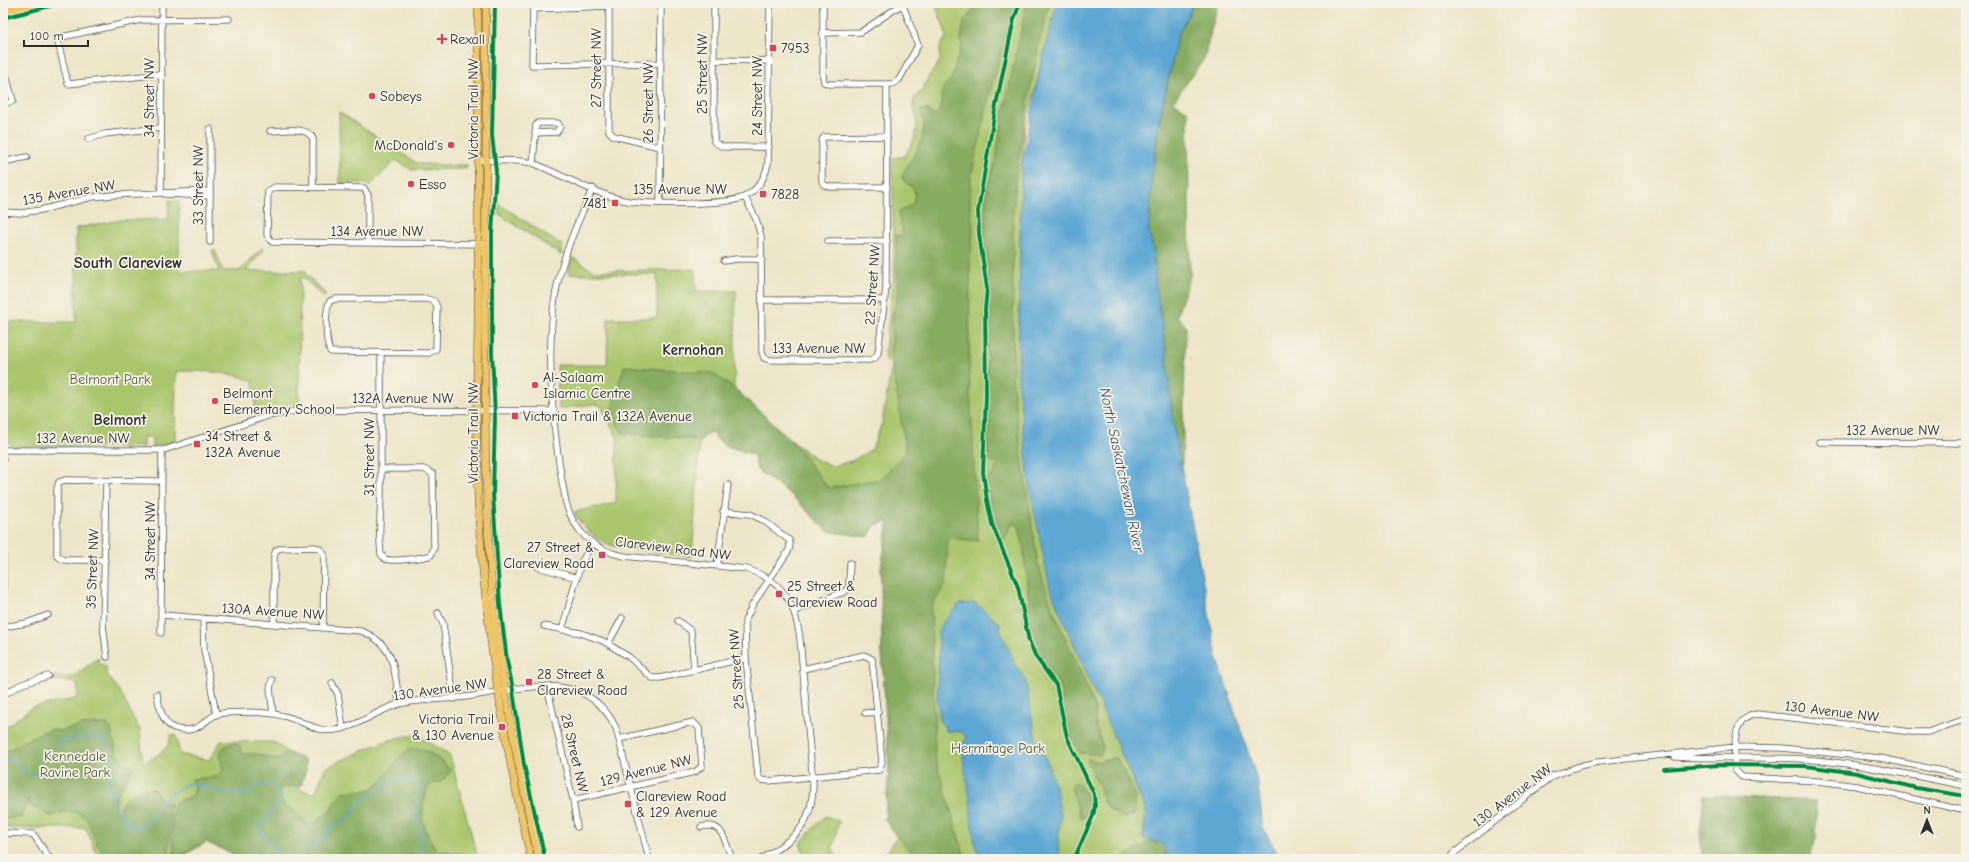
<svg xmlns="http://www.w3.org/2000/svg" width="1969" height="862" font-family="'Comic Neue',sans-serif">
	<style>
		.green { fill: #aac66d; stroke: #6a784c }
		.forest { fill: #87ab60; stroke: #596b46 }
		.water { fill: #5ba6d3; stroke: #43687f }
		.lines { fill: none; stroke-linecap: round; stroke-linejoin: round }
		.stream { stroke: #5ba6d3; stroke-width: 1.5 }
		.minor-casing { stroke: #484743; stroke-width: 7 }
		.major-casing { stroke: #484743; stroke-width: 8 }
		.minor { stroke: #fff; stroke-width: 5.5 }
		.major { stroke: #eec569; stroke-width: 7 }
		.cycleway-casing { stroke: #f7f3e8; stroke-width: 6 }
		.cycleway { stroke: #00873e; stroke-width: 4 }
		.poi-dot { fill: #d1495b; stroke: #f7f3e8; stroke-width: 1.5 }
		.labels { text-anchor: middle; stroke-width: 3.5; stroke-linejoin: round; paint-order: stroke }
		.poi-label { font-size: 14px; fill: #2b2b2b; stroke: #f7f3e8; text-anchor: start }
		.street-label { font-size: 14px; fill: #2b2b2b; stroke: #f7f3e8 }
		.park-label { font-size: 14px; fill: #515a3f; stroke: #f7f3e8 }
		.neighbourhood-label { font-size: 15px; font-weight: bold; fill: #2b2b2b; stroke: #f7f3e8 }
		.water-label { font-size: 15px; font-style: italic; fill: #3c5666; stroke: #f7f3e8 }
		.quarter-label { font-size: 16px; font-weight: bold; fill: #2b2b2b; stroke: #f7f3e8 }
	</style>
	<rect width="100%" height="100%" fill="#f7f3e8"/>
	<filter id="ink" filterUnits="userSpaceOnUse"><feTurbulence type="fractalNoise" baseFrequency=".025" numOctaves="2"/><feDisplacementMap in="SourceGraphic" scale="8" xChannelSelector="R" yChannelSelector="G"/><feConvolveMatrix kernelMatrix="1 2 1 2 8 2 1 2 1" color-interpolation-filters="sRGB"/></filter>
	<filter id="wash" filterUnits="userSpaceOnUse"><feTurbulence type="fractalNoise" baseFrequency=".012" numOctaves="4" result="noise"/><feDisplacementMap in="SourceGraphic" scale="16" xChannelSelector="R" yChannelSelector="G"/><feGaussianBlur stdDeviation="0.9" result="paint"/><feColorMatrix in="noise" values="0 0 0 0 0 0 0 0 0 0 0 0 0 0 0 0 0 1.4 0 .05"/><feComposite in="paint" operator="in"/></filter>
	<g filter="url(#wash)">
		<rect width="100%" height="100%" fill="#ede5c8"/>
		<!-- green -->
		<path class="green" d="M940 3H1057L1025 127 1021 171 1018 385 1146 811 1143 838 1162 844 1169 859H882L897 837 885 820 889 768 882 652 881 569 889 521 875 525 868 537 827 531 790 494 757 470 754 455 724 445 710 432 700 440 692 557 613 546C594 539 584 529 574 512L616 503 617 437 601 406 596 404 559 409 557 365H607L608 318H657V274H568L572 257 594 271 695 269 696 291H736L734 388 792 441 817 460 833 466 852 461 872 449 882 423 892 364 884 358 891 303 894 270 892 158 905 156 914 139 917 126 916 114 913 107 914 99 922 90 929 76 940 61V47L946 37 944 27 935 5Z
			M339 112 418 164 467 165 466 169 411 170 396 160 370 186 363 183H340Z
			M169 200H179V271H219L212 251 215 250 223 271H240L262 248 264 250 246 271H306V274L326 295 323 297 304 278H300L299 405 286 407 256 416 253 381C227 371 203 371 176 371L175 441 152 447V437H143V447L12 446 7 440 3 426V322H76V228L122 220 168 219Z
			M499 204 563 246 561 255 499 214Z
			M98 658 100 664 106 666V673L120 692 140 731 143 763C156 755 169 752 171 735H176L180 754 209 760 221 741 274 742 300 761 297 788 315 794 325 768C346 759 394 733 415 736 427 739 440 749 450 756L478 859H245L206 842 185 855 181 859H102C92 850 92 840 86 828H3V729L33 707 75 699 78 695 77 683 54 680V676L73 677Z
			M826 816 839 821 832 850 840 859H807L800 844 816 825Z"/>
		<!-- forest -->
		<path class="forest" d="M979 3H1016L991 88 971 177 970 204 973 230 970 262 969 369 978 541 948 538 946 584 931 607 935 758 965 858 920 859 897 837 885 820 889 768 882 652 881 569 889 521 875 525 868 537 827 531 790 494 757 470 754 455 724 445 710 432 700 440 622 433 611 411 624 366 712 373 734 388 792 441 828 488 881 479 906 452 890 350 892 340 893 314 897 298 896 235 902 236C904 228 898 221 899 212L913 203 915 193 913 188 902 179 903 173C915 154 931 134 920 111L922 109 929 110 933 115H937L942 104 941 95 944 87 951 79 962 45 961 38 964 21Z
			M1027 3H1050L1039 43 1024 123 1016 178 1013 213V372L1012 375 1021 453 1038 564 1052 608 1084 680 1095 709 1096 727 1103 747 1101 755 1080 753 1076 747 1065 721 1060 685 1048 672 1038 655 1029 635 1025 619 1029 615V602L1023 545 1019 527 1013 523 1002 543C991 524 989 500 988 478L994 474 998 464 988 459 987 315 988 272 984 235 986 191 996 160 1004 110Z
			M1194 3H1218L1204 59 1173 102 1188 111 1190 276 1177 316 1186 326 1182 472 1173 422 1166 348 1156 289 1153 249 1149 230 1152 175 1159 122 1178 35Z
			M107 724 111 729 117 755 121 756 124 765H132L134 769C126 780 110 799 117 813 122 810 120 807 123 802 129 794 144 787 154 789L164 804 168 802 170 803 169 857 167 859H109C84 843 100 798 51 816L29 805V798L21 817 3 819V753L42 732 53 729 58 731 70 729 82 725Z
			M234 743 240 745 242 754H256L277 760 287 752 305 760 306 769 301 786 279 788 282 803 296 812 304 822 311 825 331 811 335 801 342 792C350 791 362 792 370 789 384 782 390 769 399 758 415 737 438 756 450 770 445 780 442 783 431 784 426 790 426 793 424 801 420 824 424 829 436 849L469 855 472 859H245L206 842 176 858C171 846 170 813 176 802L193 795 195 788 192 779 215 777 223 772C222 757 213 748 234 743Z
			M1116 757C1126 775 1139 795 1134 815L1125 818 1111 811 1103 802 1100 786 1093 775 1087 759 1100 762Z
			M1074 783C1087 786 1092 808 1084 818H1081L1071 787Z
			M1704 795 1816 801V838L1809 859H1702L1700 832Z
			M1150 841C1160 844 1164 850 1167 859H1124V857Z"/>
		<!-- water -->
		<path class="water" d="M1057 3H1194L1178 35 1159 122 1152 175 1149 230 1153 249 1156 289 1166 348 1173 422 1217 657 1258 782 1263 828 1279 856 1275 859H1169L1162 844 1143 838 1146 811 1050 589 1030 490 1018 385 1021 171 1039 72Z
			M974 603C984 608 989 617 1000 623V631L1010 651 1014 663 1025 678 1037 745 1045 756 1055 786 1061 815 1058 842 1059 854 1058 859H981C971 838 972 815 969 793 967 776 962 760 962 744L967 738 962 732 947 731 940 721 937 699 939 651 938 633 941 625 959 604Z"/>
		<g class="lines">
			<!-- stream -->
			<path class="stream" d="M3 763 10 759C23 763 20 778 38 773 52 737 67 735 103 738L109 748 108 763 110 793 115 807 128 825 135 827 150 822 162 800 187 784C197 782 208 789 218 791 228 792 237 793 247 795L257 785H273L281 799 259 829 278 854 295 859
				M299 859 313 843 325 840 329 827 348 819 359 803 382 786 401 778 415 782 420 788 415 816 422 839 419 859"/>
		</g>
	</g>
	<g filter="url(#ink)">
		<g class="lines">
			<!-- minor casing -->
			<g class="minor-casing">
				<path id="minor" d="M609 3V131L614 136 660 147
					M714 3V142L723 147H769
					M823 3V77L824 82 829 84H892L899 80 918 45 902 3
					M609 6 533 9 532 65 660 63
					M823 33 861 32 904 3
					M714 60 769 61
					M3 64 13 101 3 104
					M162 74 68 84 57 38 141 20 229 19
					M270 131C282 131 308 125 313 139V187
					M887 138 884 136 824 137 822 140V181L824 185 830 187H887
					M88 139 105 134 161 128
					M478 160 520 161 533 163C562 175 593 193 623 200 642 205 728 205 744 197 758 190 765 178 768 164L770 3
					M3 162 27 157
					M533 163 536 125 538 123H558L560 127 557 132 535 133
					M593 188C577 223 561 259 555 297 545 357 554 443 566 503 574 532 595 551 624 556L746 569C783 580 795 602 800 639L813 783C813 825 795 839 761 859
					M161 193 162 3
					M165 194 210 196
					M745 197 756 219 761 236 762 352 764 358 770 360H870L875 358 878 353 886 288 887 84
					M660 202 661 4
					M3 212 21 213 41 210 92 197 113 195 209 191
					M828 241H887
					M210 242V129
					M368 243V195L364 188 275 187 268 191 267 235 272 242 486 244
					M724 261 736 259H762
					M335 299H427L434 301 437 307 436 349 429 353 331 352C325 347 325 308 330 301Z
					M762 300H885
					M1820 442 1966 443
					M3 450H164L268 416 301 410 554 411
					M3 459V460
					M381 469H424L433 474 434 548 431 555C425 558 391 562 385 559 383 557 382 556 381 554 378 533 381 510 381 489 381 444 381 398 381 353
					M106 481 103 625 107 657
					M723 511 750 514 763 520 789 540 790 544 789 550 753 604 745 621 746 658 758 776 761 780 769 781 879 770 882 762 872 659 864 655 803 669
					M3 518V602
					M105 560H64L57 556V489L59 482 65 480 162 481
					M717 566 728 485
					M538 567 577 578
					M795 611 846 591 849 585 850 563
					M438 613 443 624 454 699
					M162 615 361 631C396 644 395 673 399 704
					M203 618 204 650 216 714
					M678 621 691 631 694 670
					M274 623V556L276 550 282 548 315 547 320 549 324 554 323 626
					M544 626 581 633 603 641 629 657 652 678H660L746 658
					M3 627 27 623 48 615
					M562 630 581 563 592 544
					M161 633 162 450
					M608 644 622 618
					M272 680 270 688 273 714
					M332 683 338 694 343 729
					M547 686 573 800 577 827
					M157 694C159 705 162 724 174 728 202 737 205 714 223 713 242 712 265 711 283 716 300 719 317 733 335 730 358 727 377 710 399 704 420 699 444 700 465 697 519 690 586 665 616 728L649 859
					M3 695 22 684 48 676
					M865 713 878 712
					M1966 719 1928 732H1912L1758 714C1730 717 1735 749 1735 770L1742 777 1818 781 1857 786 1966 811
					M1675 757C1722 759 1769 756 1815 760 1866 765 1916 776 1966 786
					M573 800 695 772 702 766 699 728 693 722 619 739
					M701 827C724 821 724 841 732 859
					M3 833 33 834 50 859
					M1453 854 1554 775 1583 765 1598 762 1736 747 1781 748 1880 758 1966 776"/>
			</g>
			<!-- major casing -->
			<g class="major-casing">
				<path id="major" d="M478 3C478 110 478 216 478 323 477 393 475 464 480 535 488 645 506 752 531 859
					M486 3C486 113 486 222 485 332 485 421 485 510 493 599 502 687 519 773 539 859
					M3 12 36 3"/>
			</g>
			<!-- minor -->
			<use href="#minor" class="minor"/>
			<!-- major -->
			<use href="#major" class="major"/>
			<!-- cycleway casing -->
			<g class="cycleway-casing">
				<path id="cycleway" d="M495 3 492 135 496 171 492 233V353L495 417 493 494 500 604 507 661 512 684 524 765 545 859
					M1020 3 1014 19 995 110 978 211 979 234 987 288 985 309 986 395 983 472 987 500 992 524 1018 587 1029 641 1036 657 1056 685 1067 737 1094 794 1095 806 1093 816 1074 859
					M3 18 62 3
					M1664 769 1719 765 1805 766 1857 773 1916 788 1966 796"/>
			</g>
			<!-- cycleway -->
			<use href="#cycleway" class="cycleway"/>
		</g>
	</g>
	<!-- markers -->
	<g class="poi-dot">
		<path d="M440 33h4v4h4v4h-4v4h-4v-4h-4v-4h4z"/>
		<rect x="769" y="44" width="8" height="8" rx="2"/>
		<circle cx="372" cy="96" r="4"/>
		<circle cx="451" cy="145" r="4"/>
		<circle cx="411" cy="184" r="4"/>
		<rect x="759" y="190" width="8" height="8" rx="2"/>
		<rect x="611" y="199" width="8" height="8" rx="2"/>
		<circle cx="535" cy="385" r="4"/>
		<circle cx="215" cy="401" r="4"/>
		<rect x="511" y="412" width="8" height="8" rx="2"/>
		<rect x="193" y="440" width="8" height="8" rx="2"/>
		<rect x="598" y="551" width="8" height="8" rx="2"/>
		<rect x="775" y="590" width="8" height="8" rx="2"/>
		<rect x="525" y="678" width="8" height="8" rx="2"/>
		<rect x="498" y="723" width="8" height="8" rx="2"/>
		<rect x="624" y="800" width="8" height="8" rx="2"/>
	</g>
	<g class="labels">
		<!-- poi labels -->
		<g class="poi-label">
			<text x="450" y="44">Rexall</text>
			<text x="781" y="53">7953</text>
			<text x="380" y="101">Sobeys</text>
			<text x="443" y="150" text-anchor="end">McDonald's</text>
			<text x="419" y="189">Esso</text>
			<text x="771" y="199">7828</text>
			<text x="607" y="208" text-anchor="end">7481</text>
			<text x="543" y="382">Al-Salaam<tspan x="543" dy="16">Islamic Centre</tspan></text>
			<text x="223" y="398">Belmont<tspan x="223" dy="16">Elementary School</tspan></text>
			<text x="523" y="421">Victoria Trail &amp; 132A Avenue</text>
			<text x="205" y="441">34 Street &amp;<tspan x="205" dy="16">132A Avenue</tspan></text>
			<text x="594" y="552" text-anchor="end">27 Street &amp;<tspan x="594" dy="16">Clareview Road</tspan></text>
			<text x="787" y="591">25 Street &amp;<tspan x="787" dy="16">Clareview Road</tspan></text>
			<text x="537" y="679">28 Street &amp;<tspan x="537" dy="16">Clareview Road</tspan></text>
			<text x="494" y="724" text-anchor="end">Victoria Trail<tspan x="494" dy="16">&amp; 130 Avenue</tspan></text>
			<text x="636" y="801">Clareview Road<tspan x="636" dy="16">&amp; 129 Avenue</tspan></text>
		</g>
		<!-- street labels -->
		<g class="street-label">
			<text transform="translate(596 68) rotate(-90)" y="5">27 Street NW</text>
			<text transform="translate(702 74) rotate(-90)" y="5">25 Street NW</text>
			<text transform="translate(757 96) rotate(-90)" y="5">24 Street NW</text>
			<text transform="translate(149 98) rotate(-90)" y="5">34 Street NW</text>
			<text transform="translate(648 103) rotate(-90)" y="5">26 Street NW</text>
			<text transform="translate(473 109) rotate(-90)" y="5">Victoria Trail NW</text>
			<text transform="translate(198 185) rotate(-90)" y="5">33 Street NW</text>
			<text x="680" y="194">135 Avenue NW</text>
			<text transform="translate(69 192) rotate(-10)" y="5">135 Avenue NW</text>
			<text x="377" y="236">134 Avenue NW</text>
			<text transform="translate(872 285) rotate(-86)" y="5">22 Street NW</text>
			<text x="819" y="353">133 Avenue NW</text>
			<text x="403" y="403">132A Avenue NW</text>
			<text x="1893" y="435">132 Avenue NW</text>
			<text transform="translate(473 433) rotate(-90)" y="5">Victoria Trail NW</text>
			<text x="83" y="443">132 Avenue NW</text>
			<text transform="translate(369 457) rotate(-90)" y="5">31 Street NW</text>
			<text transform="translate(150 541) rotate(-90)" y="5">34 Street NW</text>
			<text transform="translate(673 548) rotate(7)" y="5">Clareview Road NW</text>
			<text transform="translate(92 569) rotate(-88)" y="5">35 Street NW</text>
			<text transform="translate(273 611) rotate(4)" y="5">130A Avenue NW</text>
			<text transform="translate(736 669) rotate(-94)" y="5">25 Street NW</text>
			<text transform="translate(440 689) rotate(-8)" y="5">130 Avenue NW</text>
			<text transform="translate(1832 711) rotate(7)" y="5">130 Avenue NW</text>
			<text transform="translate(575 753) rotate(77)" y="5">28 Street NW</text>
			<text transform="translate(646 770) rotate(-14)" y="5">129 Avenue NW</text>
			<text transform="translate(1512 795) rotate(-37)" y="5">130 Avenue NW</text>
		</g>
		<!-- park labels -->
		<g class="park-label">
			<text x="110" y="384">Belmont Park</text>
			<text x="998" y="753">Hermitage Park</text>
			<text x="75" y="761">Kennedale<tspan x="75" dy="16">Ravine Park</tspan></text>
		</g>
		<!-- neighbourhood labels -->
		<g class="neighbourhood-label">
			<text x="693" y="355">Kernohan</text>
			<text x="120" y="425">Belmont</text>
		</g>
		<!-- water labels -->
		<g class="water-label">
			<text transform="translate(1122 470) rotate(78)" y="5">North Saskatchewan River</text>
		</g>
		<!-- quarter labels -->
		<g class="quarter-label">
			<text x="128" y="268">South Clareview</text>
		</g>
	</g>
	<!-- margin -->
	<rect width="1969" height="862" fill="none" stroke="#f7f3e8" stroke-width="16"/>
	<!-- north arrow -->
	<g transform="translate(1927 820)" stroke="#f7f3e8" stroke-width="3" paint-order="stroke">
	<path d="M0-3L7 15L0 10L-7 15Z" fill="#2b2b2b"/>
	<text y="-6" font-size="11" font-weight="bold" text-anchor="middle" fill="#2b2b2b">N</text>
	</g>
	<!-- scale -->
	<path d="M24 40v6h64v-6" fill="none" stroke="#2b2b2b" stroke-width="2"/>
	<text x="30" y="40" font-size="12" fill="#2b2b2b" stroke="#f7f3e8" stroke-width="3" paint-order="stroke">100 m</text>
</svg>
